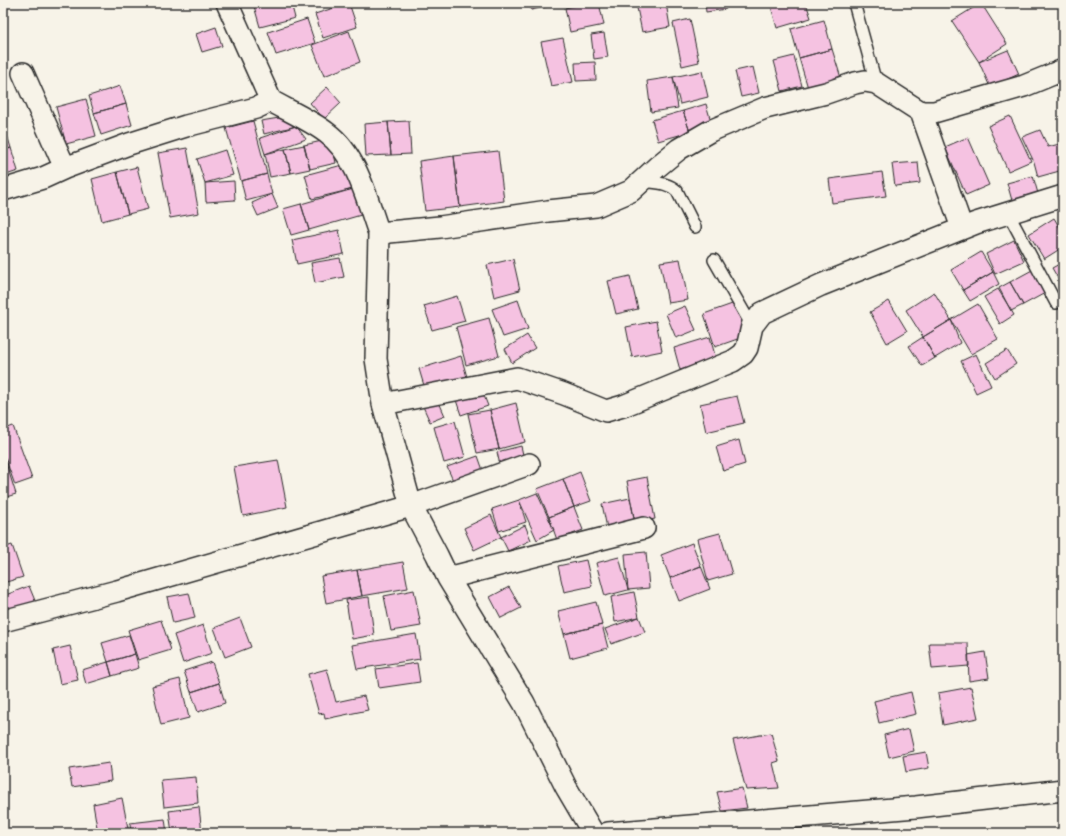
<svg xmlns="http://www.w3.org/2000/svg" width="1066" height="836" font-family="Pangolin,sans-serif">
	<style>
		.building { fill: #f5c2e1; stroke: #2b2b2b }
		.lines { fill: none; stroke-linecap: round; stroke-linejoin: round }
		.service-casing { stroke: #2b2b2b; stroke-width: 14 }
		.minor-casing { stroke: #2b2b2b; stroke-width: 24 }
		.service { stroke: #f7f3e8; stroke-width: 11 }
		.minor { stroke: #f7f3e8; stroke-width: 21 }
	</style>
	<rect width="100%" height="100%" fill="#f7f3e8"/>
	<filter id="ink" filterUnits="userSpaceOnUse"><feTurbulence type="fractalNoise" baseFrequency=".025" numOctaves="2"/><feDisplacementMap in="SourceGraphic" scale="8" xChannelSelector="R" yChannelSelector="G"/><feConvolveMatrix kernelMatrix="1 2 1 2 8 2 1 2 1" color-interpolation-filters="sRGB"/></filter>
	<g filter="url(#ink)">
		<!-- building -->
		<path class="building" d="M266 3H291L295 18 260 27 254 6Z
			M349 3 357 27 323 38 315 14Z
			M529 3H550V6L531 10Z
			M587 3H599L604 25 570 32 565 8Z
			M636 3H666L670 27 642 32Z
			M705 3H725L726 9 706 12Z
			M770 3H806L811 18 777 28Z
			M981 3 1007 44 979 62 952 21Z
			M307 19 315 43 276 55 268 32Z
			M690 19 699 62 682 66 673 23Z
			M824 20 832 49 799 58 791 29Z
			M216 27 222 46 202 52 196 34Z
			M349 31 360 62 324 76 312 45Z
			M604 33 608 57 594 59 591 35Z
			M563 38 573 82 551 86 541 42Z
			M832 49 841 78 808 88 799 58Z
			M1008 50 1019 74 990 87 979 62Z
			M794 56 802 86 782 91 774 61Z
			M595 62 596 80 576 81 575 63Z
			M753 67 759 93 741 97 735 71Z
			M702 71 708 97 680 104 673 77Z
			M673 77 678 108 651 112 647 81Z
			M120 86 126 104 94 113 89 96Z
			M327 87 341 103 324 119 310 103Z
			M86 99 96 136 66 144 56 107Z
			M126 104 132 125 101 135 94 113Z
			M706 104 712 125 690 132 683 111Z
			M683 111 690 132 658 141 652 120Z
			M291 116 296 126 264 134 261 121Z
			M1010 116 1031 161 1008 171 988 126Z
			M253 121 267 174 241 181 226 128Z
			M409 121 411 154 391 155 388 122Z
			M3 122 11 148 3 150Z
			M388 122 391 155 366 156 364 124Z
			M296 126 306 139 265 154 260 138Z
			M1040 130 1048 147 1063 143V170L1038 177 1034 162 1022 137Z
			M968 137 989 185 966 195 945 147Z
			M331 139 336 163 310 169 304 145Z
			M304 145 310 169 291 173 285 149Z
			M11 148 18 171 3 176V151Z
			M187 148 199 213 170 218 158 153Z
			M285 149 291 173 270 177 265 154Z
			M225 150 233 175 205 183 197 159Z
			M498 151 504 201 460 207 454 156Z
			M454 156 460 207 425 211 419 161Z
			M918 162 920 183 895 186 892 164Z
			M346 164 353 189 312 199 305 175Z
			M137 167 148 209 128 214 117 172Z
			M117 172 128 214 102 221 92 179Z
			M882 172 886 196 832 203 829 179Z
			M267 174 272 194 246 201 241 181Z
			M1033 176 1039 197 1013 204 1007 183Z
			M234 181 235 200 206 202 205 183Z
			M353 189 361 215 309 230 301 204Z
			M272 194 278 208 258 216 252 203Z
			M301 204 309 230 291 235 283 209Z
			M1054 218 1063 233V247L1044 259 1029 234Z
			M339 230 344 254 297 264 292 240Z
			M1014 240 1024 261 995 274 986 254Z
			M981 252 993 272 963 290 951 270Z
			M340 258 344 277 315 283 311 263Z
			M513 259 520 290 494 297 487 265Z
			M680 259 688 300 668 303 660 262Z
			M1063 262V287L1052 268Z
			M1034 269 1047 292 1023 305 1010 282Z
			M993 272 999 284 970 301 963 290Z
			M630 276 638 309 616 314 608 281Z
			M1010 282 1023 305 1011 311 999 288Z
			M998 289 1014 315 1000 324 984 297Z
			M934 292 951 320 923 337 906 310Z
			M457 296 465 321 432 330 424 306Z
			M518 300 528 329 503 337 492 309Z
			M889 301 907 331 887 343 870 312Z
			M735 303 746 336 715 347 704 314Z
			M978 304 998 339 971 354 951 320Z
			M685 306 696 330 676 338 666 314Z
			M489 318 499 356 466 365 456 327Z
			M951 320 960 343 935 358 923 337Z
			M656 321 662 351 632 357 626 327Z
			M527 335 535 348 512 363 505 349Z
			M710 337 716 359 680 370 674 348Z
			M923 337 935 358 922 366 909 346Z
			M1007 350 1016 364 995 378 986 363Z
			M976 354 991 386 976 393 961 361Z
			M461 356 467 377 425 389 419 369Z
			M481 388 488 406 461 415 455 397Z
			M436 395 445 416 430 422 421 402Z
			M737 396 744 423 706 432 700 404Z
			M516 403 525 442 499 449 490 410Z
			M490 410 499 449 477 453 468 414Z
			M455 421 465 457 444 463 434 427Z
			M13 426 32 479 15 485 3 452V430Z
			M739 440 745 464 723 471 716 447Z
			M521 446 524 459 500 465 497 452Z
			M3 454 16 494 3 498Z
			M478 456 484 473 455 485 447 467Z
			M278 460 287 507 243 516 234 467Z
			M580 472 591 501 574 507 563 479Z
			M647 477 655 519 635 523 627 481Z
			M563 479 574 507 549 517 537 489Z
			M537 493 554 530 537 540 519 500Z
			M630 498 635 523 607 528 602 504Z
			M519 500 526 522 499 531 492 509Z
			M574 507 583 530 557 540 549 517Z
			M491 515 501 537 474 550 464 528Z
			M525 525 531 540 508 551 501 537Z
			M720 533 732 574 708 581 697 539Z
			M692 543 701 566 670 578 661 555Z
			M12 545 23 577 3 583V548Z
			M646 552 649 588 628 590 625 554Z
			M619 557 628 590 605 596 596 563Z
			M586 560 592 586 564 592 558 566Z
			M403 562 408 588 362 596 357 570Z
			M701 566 710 589 679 601 670 578Z
			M357 570 362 596 326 603 321 576Z
			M29 586 36 603 3 616V596Z
			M509 587 521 608 501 618 490 597Z
			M414 590 421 626 391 631 384 596Z
			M634 592 639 617 615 622 611 597Z
			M189 593 195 618 173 623 167 597Z
			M369 597 374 635 352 639 346 600Z
			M596 602 602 625 564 634 558 611Z
			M639 617 645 632 611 644 605 629Z
			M240 618 251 647 225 657 214 628Z
			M161 620 171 650 138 660 128 630Z
			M203 625 212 653 183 663 174 635Z
			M602 625 608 648 570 658 564 634Z
			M416 634 420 659 357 669 352 645Z
			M129 635 135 654 108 662 102 643Z
			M929 643H968L969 666 932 669Z
			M70 646 78 680 60 684 53 650Z
			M985 652 989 678 969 681 968 655Z
			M135 654 139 668 112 676 108 662Z
			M108 662 112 676 86 684 82 670Z
			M212 662 219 683 191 692 184 671Z
			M417 663 420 682 379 688 376 669Z
			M327 669 336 702 364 696 368 710 325 719 324 713 319 714 308 674Z
			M180 679 189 718 161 725 152 686Z
			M219 683 225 703 198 712 191 692Z
			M971 687 978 718 943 725 938 693Z
			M911 692 916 714 879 723 874 701Z
			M909 729 914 751 889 757 884 735Z
			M771 733 779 761 773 763 779 788 746 790 733 740Z
			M926 752 929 768 906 772 903 756Z
			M109 763 111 781 72 787 69 769Z
			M196 777 198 803 164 807 161 780Z
			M742 788 747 808 722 811 717 792Z
			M122 798 129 833H98L93 804Z
			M199 807 202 833H172L169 811Z
			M165 819 167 833H131L130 823Z"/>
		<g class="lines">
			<!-- service casing -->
			<g class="service-casing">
				<path id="service" d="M854 3 876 83
					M642 181C654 183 668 182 677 191L695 227
					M1008 213 1056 303
					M714 260 752 326"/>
			</g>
			<!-- minor casing -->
			<g class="minor-casing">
				<path id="minor" d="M227 3 271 101
					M23 73 65 168
					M921 112 962 228
					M3 190 43 178 65 168 129 144 186 126 256 108 271 101C289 111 310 120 327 133 357 155 367 200 379 233
					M383 404 517 378 564 394 606 411 623 406 733 361 743 354 747 348 752 326 762 313 821 285 976 223 1063 196
					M448 578 644 528
					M3 621 117 591 411 506 529 464
					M593 833 566 787 524 703 448 578 437 555 411 506 383 404 376 359 379 233 440 227 548 211 596 206 631 191 657 167 679 149 710 131 765 108 826 93 855 83 865 81 876 83 921 112H934L1024 86 1063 70
					M608 833 916 807 1063 790"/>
			</g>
			<!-- service -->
			<use href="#service" class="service"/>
			<!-- minor -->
			<use href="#minor" class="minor"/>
		</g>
	</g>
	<!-- margin -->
	<rect width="1066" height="836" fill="none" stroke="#f7f3e8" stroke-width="16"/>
	<rect x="8" y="8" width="1050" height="820" fill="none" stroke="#2b2b2b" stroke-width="1.5" filter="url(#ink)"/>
</svg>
